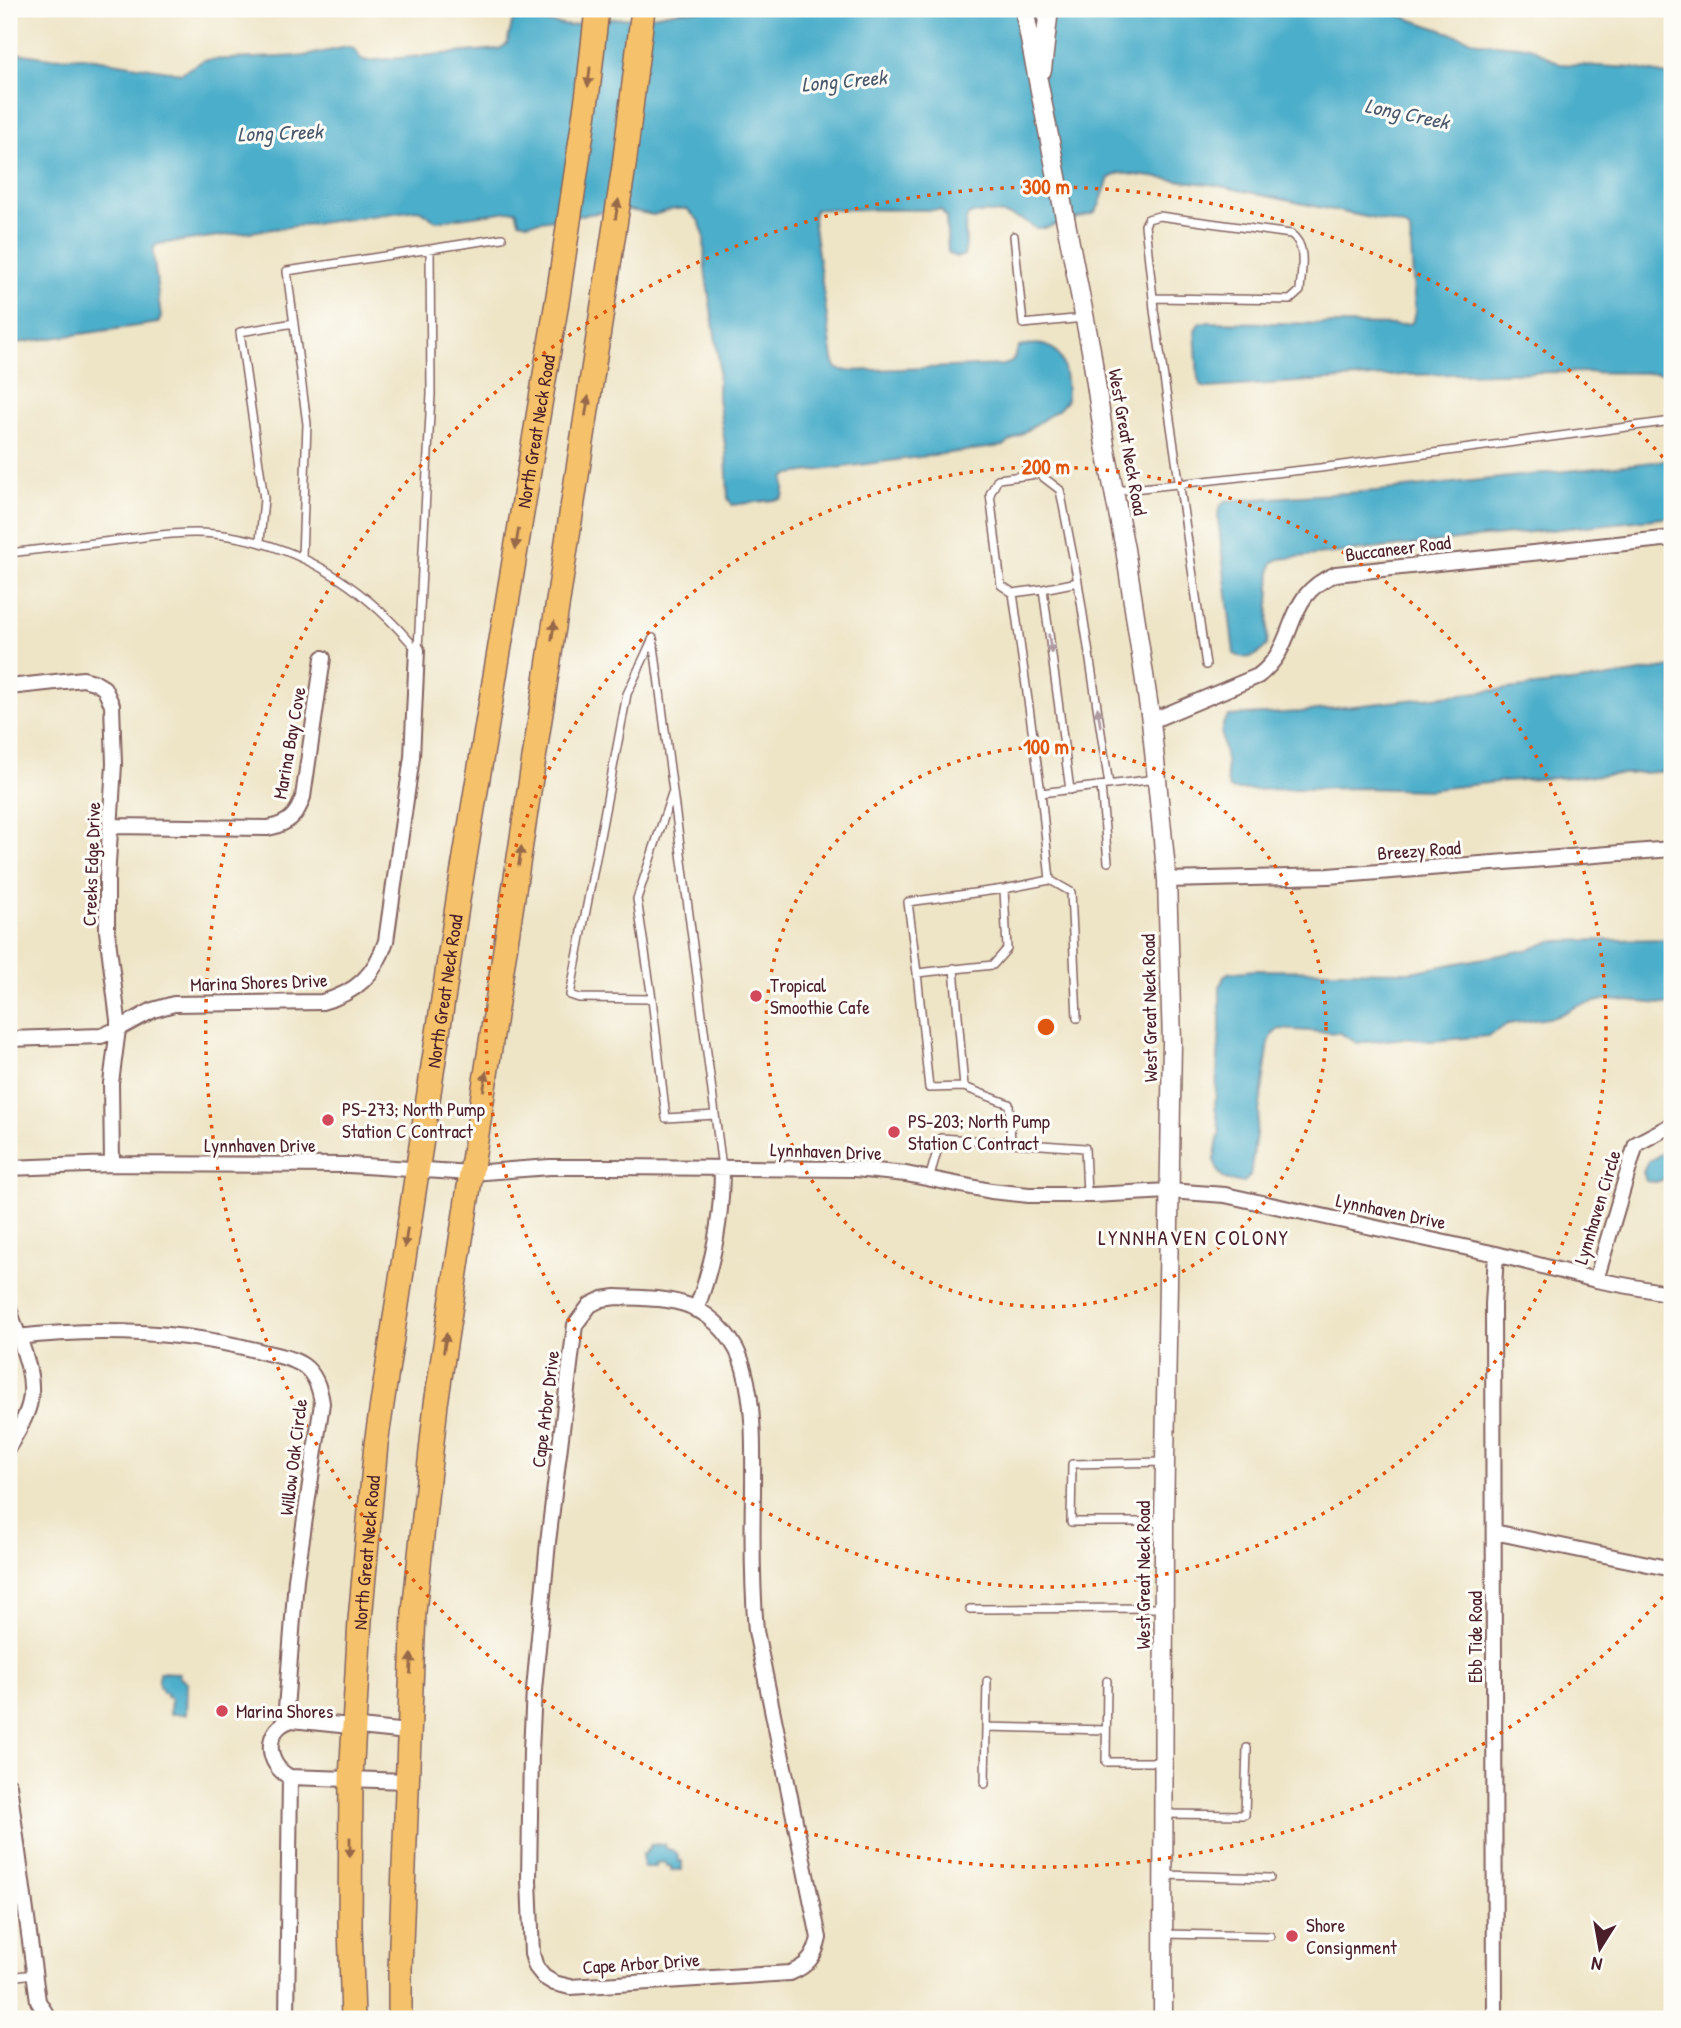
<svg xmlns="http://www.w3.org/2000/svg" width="1681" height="2028" font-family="'Patrick Hand',sans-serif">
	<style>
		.water { fill: #4baeca; stroke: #4a667a; stroke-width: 2 }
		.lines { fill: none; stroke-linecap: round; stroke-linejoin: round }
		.service-casing { stroke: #836461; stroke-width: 10 }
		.minor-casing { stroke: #836461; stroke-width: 18 }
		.tertiary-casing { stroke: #836461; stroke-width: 21 }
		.primary-casing { stroke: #836461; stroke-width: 26 }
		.service { stroke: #fff; stroke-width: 7 }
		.minor { stroke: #fff; stroke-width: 14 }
		.tertiary { stroke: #fff; stroke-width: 18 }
		.primary { stroke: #f5c16b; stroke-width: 23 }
		.oneway { fill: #976848 }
		.oneway2 { fill: #ae9aa0 }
		.ring { fill: none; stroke: #e0560e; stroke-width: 3.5; stroke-dasharray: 3.5 7 }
		.poi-dot { fill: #d1495b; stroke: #fdfcf7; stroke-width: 2.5 }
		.labels { text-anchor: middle; stroke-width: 6; stroke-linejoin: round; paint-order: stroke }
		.street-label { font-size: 19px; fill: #4a1f2b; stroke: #fdfcf7 }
		.poi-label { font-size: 19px; fill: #4a1f2b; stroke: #fdfcf7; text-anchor: start }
		.water-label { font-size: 21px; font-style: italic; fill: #4a586b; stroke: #fdfcf7 }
		.neighbourhood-label { font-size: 21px; letter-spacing: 2px; fill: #4a1f2b; stroke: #fdfcf7 }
		.centre { fill: #e0560e; stroke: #fdfcf7; stroke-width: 3.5 }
		.ring-label { font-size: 21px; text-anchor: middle; font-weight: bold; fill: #e0560e; stroke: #fdfcf7; stroke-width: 6; stroke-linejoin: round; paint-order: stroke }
	</style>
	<rect width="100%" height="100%" fill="#fdfcf7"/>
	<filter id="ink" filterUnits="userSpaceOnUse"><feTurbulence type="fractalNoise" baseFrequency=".0143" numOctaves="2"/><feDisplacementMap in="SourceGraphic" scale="14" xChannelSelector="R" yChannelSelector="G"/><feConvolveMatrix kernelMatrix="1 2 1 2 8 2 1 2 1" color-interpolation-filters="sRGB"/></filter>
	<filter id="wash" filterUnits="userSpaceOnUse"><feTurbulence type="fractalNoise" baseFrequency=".00686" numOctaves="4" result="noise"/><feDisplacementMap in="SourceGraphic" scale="28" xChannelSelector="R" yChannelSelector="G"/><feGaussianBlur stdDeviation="1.57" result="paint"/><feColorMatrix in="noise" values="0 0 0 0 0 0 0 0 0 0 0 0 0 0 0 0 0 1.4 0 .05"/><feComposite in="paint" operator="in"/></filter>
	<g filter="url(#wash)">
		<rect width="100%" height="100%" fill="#eee4c6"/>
		<!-- water -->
		<path class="water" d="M729 9H1380L1480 43 1530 47 1560 64 1633 68 1672 76V373L1549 372 1403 375 1207 388 1201 386 1198 379 1195 330 1200 322 1401 325 1412 323 1415 312 1410 231 1407 227 1399 224 1215 185 1120 173 1109 178 1099 206 1094 213 1046 228H1035C1019 214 991 210 969 214 961 226 969 242 964 255 957 258 953 257 948 252L946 217 941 210 815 209 813 219 833 360 837 369 848 371 1004 365 1012 362 1019 347C1061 335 1067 364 1067 400L1059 409 1003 446 790 474 784 478V494L781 499 732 505 728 499 726 451 718 398 719 361 705 269 704 235 699 221 687 209H674L653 215 624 209 527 223 519 221 516 210 437 221C429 219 426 211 417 210L158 244 154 247 153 254 161 317 158 323 9 344V52L50 58 82 57 181 73 204 60 304 56 347 47 354 49 361 59 367 61 499 49 507 44 512 23 518 18 570 26 596 19 640 18 680 11Z
			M1672 460V517L1279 559 1273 562 1271 568 1267 645C1259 655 1247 662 1234 654L1218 518 1219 508 1225 501 1377 491Z
			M1672 667V771L1505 781 1428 790 1359 788 1236 790 1230 789C1225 781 1227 770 1226 760 1224 746 1216 726 1229 716L1300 712 1598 679Z
			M1672 939V1005L1608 999 1577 1006 1555 1017 1508 1024 1488 1036 1431 1041 1405 1038 1357 1043 1340 1033 1279 1029 1273 1034 1269 1042 1250 1176 1243 1183 1225 1179 1219 1173 1214 1160 1220 1130 1215 1107 1220 1029V987L1224 976 1228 973 1254 970 1411 972 1531 949 1552 941Z
			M1672 1147V1176L1656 1182 1646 1181 1643 1172 1648 1162Z
			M159 1672 179 1673V1677L187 1682 186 1714H170L171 1698 166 1697V1693H162V1688H159Z
			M665 1844V1848C673 1850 678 1852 679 1861H682V1870H671V1866H666L665 1862 656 1863V1867H643L642 1854H646V1850L650 1849V1845Z"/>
	</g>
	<g filter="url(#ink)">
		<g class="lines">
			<!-- service casing -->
			<g class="service-casing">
				<path id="service" d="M1014 236 1023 324 1084 318
					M1153 298 1290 300 1300 291C1301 272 1308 246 1291 234L1159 216 1148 219 1145 225 1153 298 1154 310 1206 665
					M1115 491 1320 468 1672 421
					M260 541 264 499 240 332 294 323
					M9 553C46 549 83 544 120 540 151 536 184 531 215 534 298 543 365 587 417 650
					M302 557 307 424 287 271 502 238
					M1013 593 1001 585 990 494 998 479 1039 474 1060 490 1078 582
					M418 649 431 394 430 249
					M1101 786 1108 862
					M1070 790 1043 589 1078 582 1109 785
					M1041 793 1013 593 1043 589
					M1050 880 1071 892 1077 1018
					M1004 889 1007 949 993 965 917 973 929 1088 964 1087 1009 1104 1011 1143
					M954 968 964 1087
					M917 973 908 902 1004 889 1050 880 1041 793 1156 779
					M652 999 637 899 672 793
					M715 1115 666 1118 652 999 579 998 570 995 627 694 653 638 722 1168
					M929 1179 941 1138 1085 1148 1087 1195
					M1163 1522H1071L1072 1464 1165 1462
					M970 1609 1163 1608
					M987 1681 986 1727 1106 1730
					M1107 1681 1106 1762H1163
					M985 1784 986 1727
					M1164 1814 1245 1815 1247 1748
					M1164 1875 1270 1878
					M1163 1934 1270 1936
					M9 1977 34 1974"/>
			</g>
			<!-- minor casing -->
			<g class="minor-casing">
				<path id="minor" d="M9 687 83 679 94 682 104 688 112 705 114 764 107 880V931L118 1020V1029L101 1036 9 1039
					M1151 721 1258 676C1301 643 1281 596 1336 574L1672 538
					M112 826 268 828C288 824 297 816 303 797L323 658
					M1167 880 1328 876 1672 849
					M112 1164 111 1083 118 1029 153 1010 174 1004 322 1002C356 993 375 975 386 941L412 757 417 650
					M9 1168 112 1164 349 1165 471 1173 550 1167H611L855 1169 906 1174 991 1191 1029 1195H1093L1169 1191 1225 1195 1496 1254 1596 1280 1672 1294
					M1596 1280 1636 1144 1672 1125
					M616 1297C640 1298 666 1297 690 1306 716 1317 737 1342 744 1369 755 1409 753 1451 753 1492 752 1538 752 1584 756 1631L819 1938C815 1956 808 1966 790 1973L570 1987 554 1983 544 1977 536 1967 532 1954 529 1880 531 1750 534 1690 548 1542 575 1325 590 1305 602 1299Z
					M9 1308C17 1337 36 1371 30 1401 27 1417 17 1432 9 1446
					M696 1310C714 1263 722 1219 722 1168
					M17 1337C98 1328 184 1331 263 1352 276 1355 293 1358 304 1366 316 1375 320 1389 322 1403L296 1579 285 1722
					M1494 1532 1672 1569
					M406 1781 290 1777C265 1765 263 1728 292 1720L408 1732
					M9 1785 38 2001 49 2019
					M287 2019 290 1777
					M1495 2019 1493 1305 1496 1254"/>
			</g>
			<!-- tertiary casing -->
			<g class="tertiary-casing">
				<path id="tertiary" d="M1024 9 1091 350 1105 445 1125 549 1151 721 1167 880 1172 1042 1164 1522 1163 2019
					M1042 70 1049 9"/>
			</g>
			<!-- primary casing -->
			<g class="primary-casing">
				<g id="primary">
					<path id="s1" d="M353 2019 350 1926 351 1779 360 1620 376 1444 460 887 558 296 588 91 597 9"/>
					<path d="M400 2019V1969L414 1612 436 1404 624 166 643 9"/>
				</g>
			</g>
			<!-- service -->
			<use href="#service" class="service"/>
			<!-- minor -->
			<use href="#minor" class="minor"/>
			<!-- tertiary -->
			<use href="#tertiary" class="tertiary"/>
			<!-- primary -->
			<use href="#primary" class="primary"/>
		</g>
		<!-- one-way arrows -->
		<defs><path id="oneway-solid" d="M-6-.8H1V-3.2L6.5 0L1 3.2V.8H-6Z" transform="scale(1.75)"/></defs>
		<g class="oneway">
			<use href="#oneway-solid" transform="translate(589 77) rotate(96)"/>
			<use href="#oneway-solid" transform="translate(617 209) rotate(-81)"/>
			<use href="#oneway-solid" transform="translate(587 406) rotate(-81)"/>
			<use href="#oneway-solid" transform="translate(517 539) rotate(99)"/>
			<use href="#oneway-solid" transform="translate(553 631) rotate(-82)"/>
			<use href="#oneway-solid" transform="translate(520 856) rotate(-82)"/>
			<use href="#oneway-solid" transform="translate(485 1081) rotate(-81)"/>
			<use href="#oneway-solid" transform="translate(406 1238) rotate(98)"/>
			<use href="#oneway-solid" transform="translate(445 1343) rotate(-81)"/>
			<use href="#oneway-solid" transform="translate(411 1664) rotate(-87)"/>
			<use href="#oneway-solid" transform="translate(350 1847) rotate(90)"/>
		</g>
		<g class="oneway2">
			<use href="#oneway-solid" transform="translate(1050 644) rotate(82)"/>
			<use href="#oneway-solid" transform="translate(1099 717) rotate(-99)"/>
		</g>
	</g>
	<!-- distance rings -->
	<g class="ring">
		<circle cx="1046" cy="1027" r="280"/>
		<circle cx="1046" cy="1027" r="560"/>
		<path d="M1670 1589A840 840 0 1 1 1670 465"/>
	</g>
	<!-- markers -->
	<g class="poi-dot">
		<circle cx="756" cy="996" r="7"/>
		<circle cx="328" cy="1120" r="7"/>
		<circle cx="894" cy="1132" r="7"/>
		<circle cx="222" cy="1711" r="7"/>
		<circle cx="1292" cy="1936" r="7"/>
	</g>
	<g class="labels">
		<!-- street labels -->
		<g class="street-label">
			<text dy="7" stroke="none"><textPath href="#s1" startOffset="1601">North Great Neck Road</textPath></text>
			<text transform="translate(1128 442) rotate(80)" y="7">West Great Neck Road</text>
			<text transform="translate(1398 548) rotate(-7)" y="7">Buccaneer Road</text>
			<text transform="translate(289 743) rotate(-80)" y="7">Marina Bay Cove</text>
			<text transform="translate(1419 850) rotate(-4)" y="7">Breezy Road</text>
			<text transform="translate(91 864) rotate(-88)" y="7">Creeks Edge Drive</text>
			<text transform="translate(259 982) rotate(-2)" y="7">Marina Shores Drive</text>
			<text dy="7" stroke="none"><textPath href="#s1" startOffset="1034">North Great Neck Road</textPath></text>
			<text transform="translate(1149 1008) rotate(-91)" y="7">West Great Neck Road</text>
			<text x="260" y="1152">Lynnhaven Drive</text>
			<text transform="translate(826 1151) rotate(2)" y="7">Lynnhaven Drive</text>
			<text transform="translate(1597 1207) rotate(-73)" y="7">Lynnhaven Circle</text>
			<text transform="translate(1391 1211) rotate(12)" y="7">Lynnhaven Drive</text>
			<text transform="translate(545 1409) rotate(-83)" y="7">Cape Arbor Drive</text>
			<text transform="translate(293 1457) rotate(-83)" y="7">Willow Oak Circle</text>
			<text dy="7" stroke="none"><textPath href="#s1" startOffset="467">North Great Neck Road</textPath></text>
			<text transform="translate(1143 1575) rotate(-90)" y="7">West Great Neck Road</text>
			<text transform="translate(1475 1637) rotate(-90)" y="7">Ebb Tide Road</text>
			<text transform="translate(641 1963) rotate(-4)" y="7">Cape Arbor Drive</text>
		</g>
		<!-- poi labels -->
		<g class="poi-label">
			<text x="770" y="992">Tropical<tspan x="770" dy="22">Smoothie Cafe</tspan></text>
			<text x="342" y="1116">PS-273; North Pump<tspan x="342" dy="22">Station C Contract</tspan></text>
			<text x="908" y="1128">PS-203; North Pump<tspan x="908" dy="22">Station C Contract</tspan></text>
			<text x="236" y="1718">Marina Shores</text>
			<text x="1306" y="1932">Shore<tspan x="1306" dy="22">Consignment</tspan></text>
		</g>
		<!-- water labels -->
		<g class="water-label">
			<text transform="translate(844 81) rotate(-5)" y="7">Long Creek</text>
			<text transform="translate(1407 114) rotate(12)" y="7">Long Creek</text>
			<text transform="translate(280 133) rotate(-2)" y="7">Long Creek</text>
		</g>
		<!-- neighbourhood labels -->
		<g class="neighbourhood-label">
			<text x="1194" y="1245">LYNNHAVEN COLONY</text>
		</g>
	</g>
	<circle cx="1046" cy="1027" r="10" class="centre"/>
	<g class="ring-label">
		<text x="1046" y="194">300 m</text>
		<text x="1046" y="474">200 m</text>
		<text x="1046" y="754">100 m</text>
	</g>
	<!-- margin -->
	<rect width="1681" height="2028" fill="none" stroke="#fdfcf7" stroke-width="35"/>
	<!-- north arrow -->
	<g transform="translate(1600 1948) rotate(191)" stroke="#fdfcf7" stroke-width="5" paint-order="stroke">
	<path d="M0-5L12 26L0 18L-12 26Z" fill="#4a1f2b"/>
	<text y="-10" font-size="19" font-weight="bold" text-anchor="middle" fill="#4a1f2b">N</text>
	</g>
</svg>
